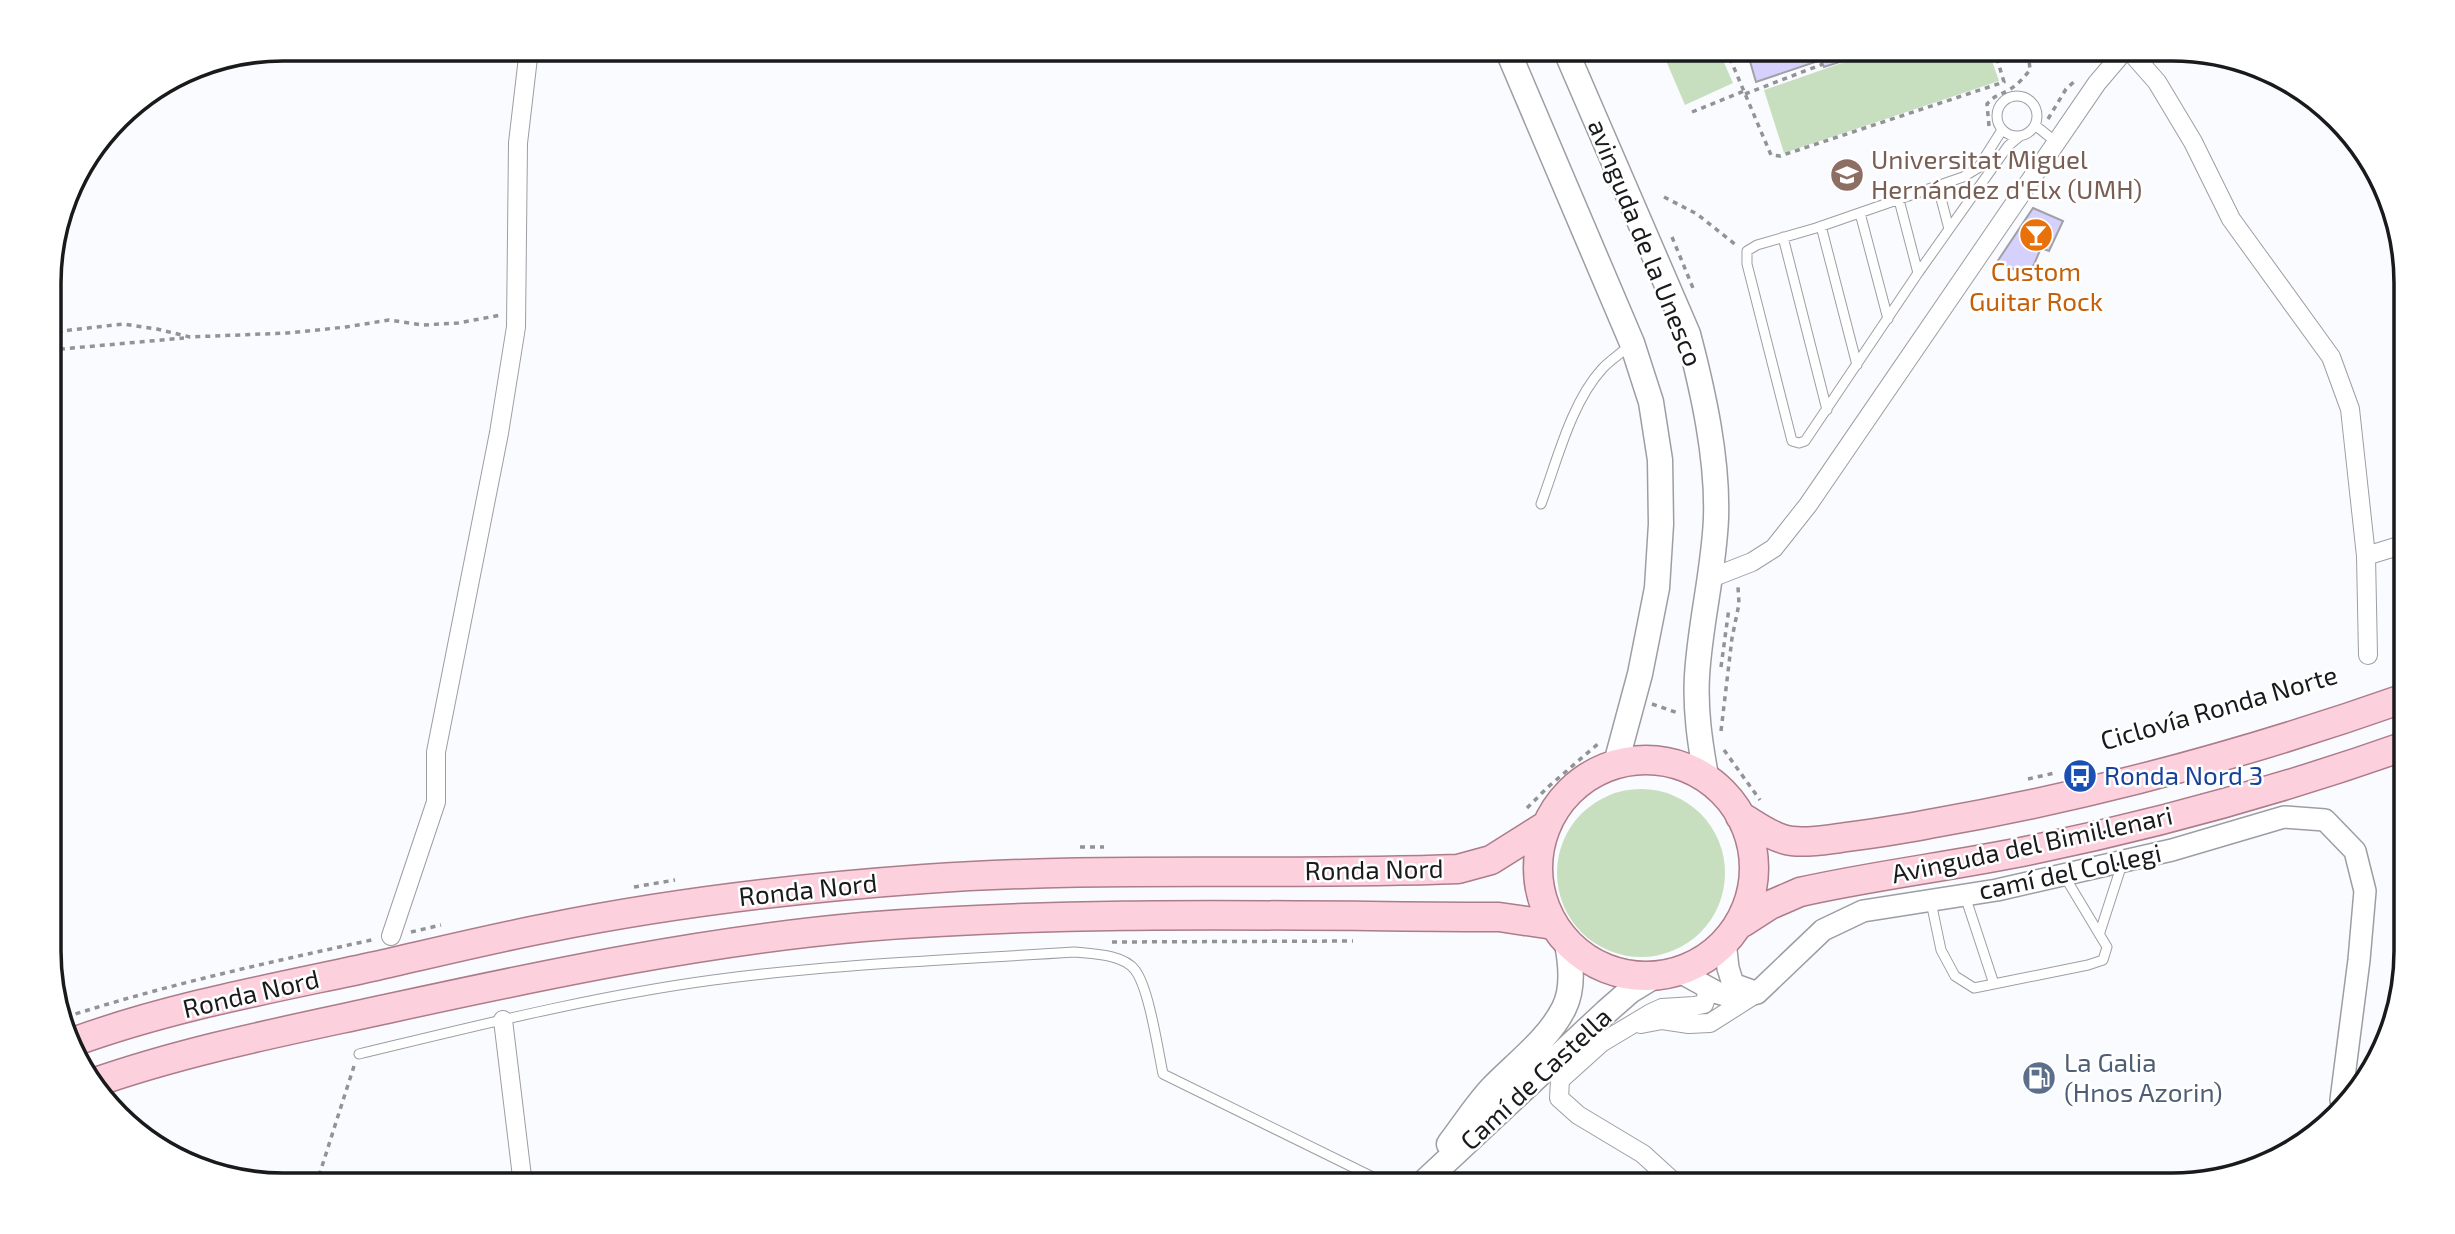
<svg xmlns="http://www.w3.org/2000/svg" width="2455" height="1234" font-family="'Exo 2',sans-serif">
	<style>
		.green { fill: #c7dfbf }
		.building { fill: #d5d1fc; stroke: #a0a0a6; stroke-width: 2 }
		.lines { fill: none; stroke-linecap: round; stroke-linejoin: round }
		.service-casing { stroke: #9d9ea4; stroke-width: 11 }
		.minor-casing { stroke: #9d9ea4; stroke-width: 20 }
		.tertiary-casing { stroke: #9d9ea4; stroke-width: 24 }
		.secondary-casing { stroke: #9d9ea4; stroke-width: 27 }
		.primary-casing { stroke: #ab7c89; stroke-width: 31 }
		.path { stroke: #929396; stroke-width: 3.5; stroke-dasharray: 5 5; stroke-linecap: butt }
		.service { stroke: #fff; stroke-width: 9 }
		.minor { stroke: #fff; stroke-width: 18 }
		.tertiary { stroke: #fff; stroke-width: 21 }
		.secondary { stroke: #fff; stroke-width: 24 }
		.primary { stroke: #fcd0dc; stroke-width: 28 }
		.labels { text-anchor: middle; stroke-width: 5; stroke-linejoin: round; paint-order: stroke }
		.education-label { font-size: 26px; fill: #785e54; stroke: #fff; text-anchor: start }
		.street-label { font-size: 26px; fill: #191a1c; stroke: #fff }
		.food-label { font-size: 26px; fill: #c56008; stroke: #fff }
		.transit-label { font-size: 26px; fill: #164399; stroke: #fff; text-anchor: start }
		.service-label { font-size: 26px; fill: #4e5e75; stroke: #fff; text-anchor: start }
		.rim { fill: none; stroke: #191a1c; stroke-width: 3.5 }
	</style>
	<rect width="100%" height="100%" fill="#fafbff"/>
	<!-- green -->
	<path class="green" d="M1661 49H1718L1733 83 1685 105Z
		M1882 49H1988L1999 81 1784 153 1764 90Z
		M1557 873a84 84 0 1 1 168 0a84 84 0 1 1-168 0Z"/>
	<!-- building -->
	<path class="building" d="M1776 49H1871V52L1824 67 1821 60 1756 82 1749 58Z
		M2033 208 2063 221 2049 251 2041 248 2029 276 1997 262Z"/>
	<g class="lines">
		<!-- service casing -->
		<g class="service-casing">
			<path id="service" d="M1997 116a20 20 0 1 1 40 0a20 20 0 1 1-40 0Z
				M2035 125 2057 143
				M2002 130 1978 168 1963 177 1816 228 1757 245 1747 251V264L1792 441 1799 443 1805 441 1918 273 2008 146 2020 136
				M1938 187 1949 229
				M1899 200 1918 273
				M1860 213 1888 319
				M1821 226 1857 365
				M1783 237 1827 410
				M1541 504C1557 461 1571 403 1602 369 1610 360 1622 353 1631 344
				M1965 896 1994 984
				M1931 902 1941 950 1955 976 1974 988 2088 965 2103 960 2107 947 2065 877
				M2100 932 2122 864
				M359 1054C476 1026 594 996 713 980 833 964 954 960 1074 952 1092 954 1123 954 1135 970 1149 988 1158 1050 1163 1074L1389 1185"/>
		</g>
		<!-- minor casing -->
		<g class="minor-casing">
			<path id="minor" d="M2128 49 2157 82 2193 142 2231 219 2331 357 2350 409 2366 556 2368 655
				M2366 556 2405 544
				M1711 578 1752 562 1774 548 1808 505 2097 83 2126 49
				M391 936 436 802V752L499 433 516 327 518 143 529 49
				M503 1020 523 1185
				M1641 1024 1662 1020 1689 1024 1710 1023 1754 995
				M1677 1185 1643 1154 1578 1115 1559 1098 1560 1080 1601 1043 1651 1013 1662 1008 1694 1006 1704 1004 1707 995 1704 985"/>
		</g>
		<!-- tertiary casing -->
		<g class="tertiary-casing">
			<path id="tertiary" d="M1725 941 1728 968 1733 984 1755 992
				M1678 971 1718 993 1735 998 1757 993
				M1757 993 1823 930 1863 911 1997 890 2172 850 2284 817 2325 820 2355 851 2365 891 2359 960 2341 1100"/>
		</g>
		<!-- secondary casing -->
		<g class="secondary-casing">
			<path id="secondary" d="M1507 49 1632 343 1651 402 1660 460 1661 524 1657 588 1640 674 1616 763
				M1565 49 1688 334C1703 391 1718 458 1716 518 1714 571 1700 623 1697 676 1695 710 1700 743 1706 776
				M1449 1144C1463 1126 1476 1105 1492 1088 1515 1064 1549 1039 1564 1008 1574 988 1571 964 1567 944
				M1421 1185 1606 1012 1630 991 1653 977"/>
		</g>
		<!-- primary casing -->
		<g class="primary-casing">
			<path id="primary" d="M1538 868a108 108 0 1 1 216 0a108 108 0 1 1-216 0Z
				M1740 816C1756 825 1774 839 1792 841 1808 843 1824 840 1840 838 1869 834 1899 830 1929 824 2091 796 2249 753 2405 698
				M1742 923 1770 905 1800 892C1876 875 1954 866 2031 850 2158 824 2283 789 2405 746
				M76 1041C173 1006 275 988 376 966 433 953 490 939 547 928 671 903 798 888 924 879 1102 866 1280 876 1458 869L1491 860 1545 826
				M93 1083C190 1049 291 1030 391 1008 547 974 704 941 863 927 1074 910 1287 916 1499 917L1553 925"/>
		</g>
		<!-- path -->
		<path class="path" d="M1726 49 1771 155 1780 156 2004 82 1994 49
			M1738 49 1740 53 1753 49
			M1745 94 1823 64
			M1692 112 1744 91
			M2048 119 2066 89 2076 80
			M1989 126 1987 104C1994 96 1999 95 2007 91 2017 86 2024 77 2030 70L2028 49
			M1664 197 1697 214 1736 245
			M1672 237 1693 288
			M50 340 62 331 123 324 157 329 190 337 287 333 346 327 389 320 423 325 458 323 501 315
			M50 350 184 338
			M1721 667 1729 608
			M2395 675 2405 671
			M1652 704 1678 713
			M1721 731 1732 638 1739 604 1738 587
			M1724 750 1760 800
			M2028 779 2055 773
			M1527 808 1548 787 1599 743
			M1080 847H1104
			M634 887 675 880
			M411 932 441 925
			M1112 942 1353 941
			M66 1017C168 984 271 962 376 939
			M316 1185 354 1066"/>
		<!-- service -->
		<use href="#service" class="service"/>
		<!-- minor -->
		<use href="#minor" class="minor"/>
		<!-- tertiary -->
		<use href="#tertiary" class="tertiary"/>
		<!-- secondary -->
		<use href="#secondary" class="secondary"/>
		<!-- primary -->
		<use href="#primary" class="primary"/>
	</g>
	<!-- icons -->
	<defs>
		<g id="university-disc" transform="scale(1.75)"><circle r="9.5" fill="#8d6e63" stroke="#fff"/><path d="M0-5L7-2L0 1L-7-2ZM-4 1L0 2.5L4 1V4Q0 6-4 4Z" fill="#fff"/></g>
		<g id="bar-disc" transform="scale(1.75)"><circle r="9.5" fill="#e8710a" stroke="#fff"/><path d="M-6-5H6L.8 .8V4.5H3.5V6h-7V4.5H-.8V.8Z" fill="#fff"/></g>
		<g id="bus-disc" transform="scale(1.75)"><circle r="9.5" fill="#1a4fb4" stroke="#fff"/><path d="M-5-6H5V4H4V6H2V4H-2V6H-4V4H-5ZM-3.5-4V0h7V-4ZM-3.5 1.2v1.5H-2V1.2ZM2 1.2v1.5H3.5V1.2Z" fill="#fff"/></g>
		<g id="fuel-disc" transform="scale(1.75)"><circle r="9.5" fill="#5c6f8a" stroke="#fff"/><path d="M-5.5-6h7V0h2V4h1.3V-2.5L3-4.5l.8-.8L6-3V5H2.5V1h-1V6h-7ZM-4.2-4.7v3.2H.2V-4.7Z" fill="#fff"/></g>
	</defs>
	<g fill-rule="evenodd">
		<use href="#university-disc" x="1847" y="175"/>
		<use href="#bar-disc" x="2036" y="235"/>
		<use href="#bus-disc" x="2080" y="776"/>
		<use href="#fuel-disc" x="2039" y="1078"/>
	</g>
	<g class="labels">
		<!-- education labels -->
		<g class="education-label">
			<text x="1871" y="169">Universitat Miguel<tspan x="1871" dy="30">Hernández d'Elx (UMH)</tspan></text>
		</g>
		<!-- street labels -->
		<g class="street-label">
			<text transform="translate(1645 243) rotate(68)" y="9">avinguda de la Unesco</text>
			<text transform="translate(2219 708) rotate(-16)" y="9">Ciclovía Ronda Norte</text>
			<text transform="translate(2032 845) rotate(-12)" y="9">Avinguda del Bimil·lenari</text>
			<text transform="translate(1374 870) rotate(-1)" y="9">Ronda Nord</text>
			<text transform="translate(2070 872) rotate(-12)" y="9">camí del Col·legi</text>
			<text transform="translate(808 890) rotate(-6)" y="9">Ronda Nord</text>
			<text transform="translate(251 994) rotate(-13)" y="9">Ronda Nord</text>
			<text transform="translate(1536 1079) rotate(-43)" y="9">Camí de Castella</text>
		</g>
		<!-- food labels -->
		<g class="food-label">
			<text x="2036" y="281">Custom<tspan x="2036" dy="30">Guitar Rock</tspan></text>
		</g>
		<!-- transit labels -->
		<g class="transit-label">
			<text x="2104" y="785">Ronda Nord 3</text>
		</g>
		<!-- service labels -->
		<g class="service-label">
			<text x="2064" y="1072">La Galia<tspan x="2064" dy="30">(Hnos Azorin)</tspan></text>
		</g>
	</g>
	<!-- crop -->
	<path d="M0 0H2455V1234H0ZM283 61H2172A222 222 0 0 1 2394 283V951A222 222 0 0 1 2172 1173H283A222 222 0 0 1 61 951V283A222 222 0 0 1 283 61Z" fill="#fff" fill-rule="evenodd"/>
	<path class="rim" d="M283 61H2172A222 222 0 0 1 2394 283V951A222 222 0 0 1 2172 1173H283A222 222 0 0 1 61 951V283A222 222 0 0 1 283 61Z"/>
</svg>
